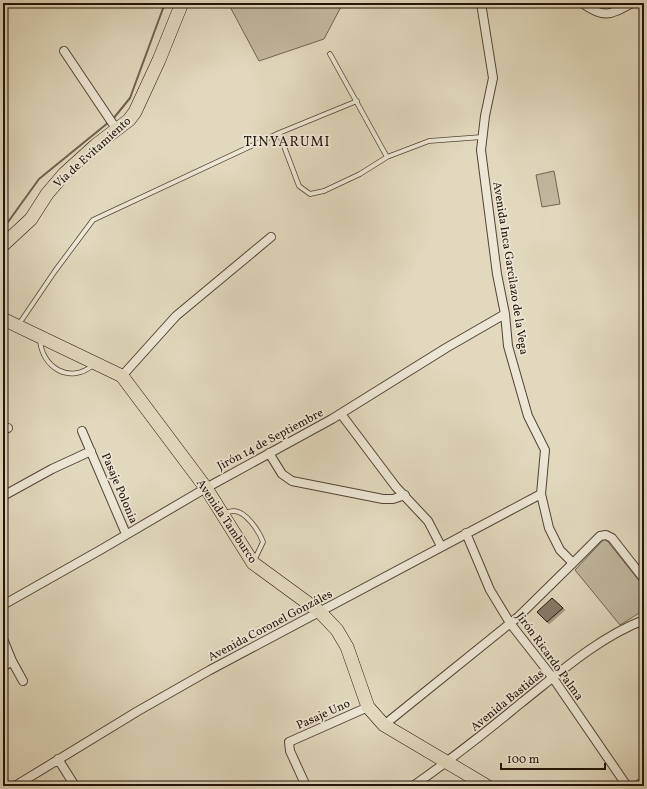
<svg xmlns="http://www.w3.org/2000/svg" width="647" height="789" font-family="Vollkorn,serif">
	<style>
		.green { fill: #c1b79e; stroke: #726554 }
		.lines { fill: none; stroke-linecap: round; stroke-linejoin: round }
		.stream { stroke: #6f6150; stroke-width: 2 }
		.building { fill: #867967; stroke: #241309; filter: url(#shadow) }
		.service-casing { stroke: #534436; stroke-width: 5.5 }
		.minor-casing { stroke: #534436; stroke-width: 10 }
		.primary-casing { stroke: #241309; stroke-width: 14 }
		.trunk-casing { stroke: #241309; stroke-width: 14 }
		.service { stroke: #ece6d4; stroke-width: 4 }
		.minor { stroke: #ece6d4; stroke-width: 8 }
		.primary { stroke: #e1d8bd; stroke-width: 13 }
		.trunk { stroke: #e1d8bd; stroke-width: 13 }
		.labels { text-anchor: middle; stroke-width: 3.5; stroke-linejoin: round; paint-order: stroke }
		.street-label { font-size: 12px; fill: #241309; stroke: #ece6d4 }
		.quarter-label { font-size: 14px; letter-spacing: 1px; fill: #241309; stroke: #ece6d4 }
	</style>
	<defs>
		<filter id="shadow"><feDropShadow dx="2" dy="2" stdDeviation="0" flood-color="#0004"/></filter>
	</defs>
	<rect width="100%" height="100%" fill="#e1d8bd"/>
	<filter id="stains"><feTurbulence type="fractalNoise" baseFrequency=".005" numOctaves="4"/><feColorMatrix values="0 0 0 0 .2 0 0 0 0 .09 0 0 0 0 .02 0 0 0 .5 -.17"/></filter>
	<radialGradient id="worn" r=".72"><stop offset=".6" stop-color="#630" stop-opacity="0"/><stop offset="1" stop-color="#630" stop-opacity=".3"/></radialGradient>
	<!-- green -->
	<path class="green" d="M228 3H343L324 39 259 61Z
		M554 171 560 204 542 207 536 175Z
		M605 538 644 587V610L620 625 575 570Z"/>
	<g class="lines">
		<!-- stream -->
		<path class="stream" d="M113 119 130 98 165 3
			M3 224 8 222 39 179 109 122"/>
	</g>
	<!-- building -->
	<path class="building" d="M552 598 563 608 547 622 537 612Z"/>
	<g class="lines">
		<!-- service casing -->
		<g class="service-casing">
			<path id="service" d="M330 54 387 157
				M279 133 299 186 310 194 324 191 360 174 387 157 429 141 482 137
				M19 324 55 271 93 220 279 133 357 101
				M40 339C41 367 70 385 93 365
				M224 514C226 513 230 511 233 511 245 510 259 531 263 542L254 561"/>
		</g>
		<!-- minor casing -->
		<g class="minor-casing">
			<path id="minor" d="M481 3 493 78 485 116 481 150 497 274 505 314 508 346 528 416 545 450 541 494 549 528 560 550 573 563 600 536 606 535 612 538 644 579
				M582 3C604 19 610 15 632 3
				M64 51 117 130
				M122 376 176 316 271 237
				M341 414 396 487 428 521 441 546
				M3 430 8 428
				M82 431 126 534
				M269 453 282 474 292 481 383 499H393L405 495
				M3 496 52 469 91 451
				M466 533 490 590 510 623 553 678 627 786
				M3 605 102 549 206 488 332 419 446 348 505 314
				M3 639 12 661 23 681
				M3 667 12 661
				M384 725 518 617 573 563
				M58 759 75 786
				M15 786 138 711 210 670 541 494
				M306 786 290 751 289 742 368 707
				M413 786C450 760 486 732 521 703 559 673 599 637 644 620"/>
		</g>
		<!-- primary casing -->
		<g class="primary-casing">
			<path id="primary" d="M3 245 31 219 47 194 64 174 96 145 129 120 135 112 159 60 182 3"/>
		</g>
		<!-- trunk casing -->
		<g class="trunk-casing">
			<path id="trunk" d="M3 319 122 376 206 488 253 563 320 612 337 630 347 647 368 707 384 725 487 786
				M640 786 644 784"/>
		</g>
		<!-- service -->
		<use href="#service" class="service"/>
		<!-- minor -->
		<use href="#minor" class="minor"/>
		<!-- primary -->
		<use href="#primary" class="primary"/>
		<!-- trunk -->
		<use href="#trunk" class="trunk"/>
	</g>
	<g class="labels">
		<!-- street labels -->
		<g class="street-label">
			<text transform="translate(92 152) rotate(-42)" y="4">Vía de Evitamiento</text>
			<text transform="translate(511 268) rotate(81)" y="4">Avenida Inca Garcilazo de la Vega</text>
			<text transform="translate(270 439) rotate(-28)" y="4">Jirón 14 de Septiembre</text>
			<text transform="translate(120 488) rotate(67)" y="4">Pasaje Polonia</text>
			<text transform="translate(227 521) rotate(56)" y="4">Avenida Tamburco</text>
			<text transform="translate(270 625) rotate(-28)" y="4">Avenida Coronel Gonzáles</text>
			<text transform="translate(550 656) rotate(54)" y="4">Jirón Ricardo Palma</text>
			<text transform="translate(507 700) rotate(-39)" y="4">Avenida Bastidas</text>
			<text transform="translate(323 714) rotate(-24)" y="4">Pasaje Uno</text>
		</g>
		<!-- quarter labels -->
		<g class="quarter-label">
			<text x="287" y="146">TINYARUMI</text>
		</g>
	</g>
	<!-- margin -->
	<rect width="647" height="789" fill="none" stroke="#e1d8bd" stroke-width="16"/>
	<rect x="4" y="4" width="639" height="781" fill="none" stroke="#241309" stroke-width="2"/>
	<rect x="8" y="8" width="631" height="773" fill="none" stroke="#241309"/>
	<!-- scale -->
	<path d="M501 763v6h104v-6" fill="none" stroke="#241309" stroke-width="2"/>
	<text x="507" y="763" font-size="12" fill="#241309" stroke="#ece6d4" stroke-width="3" paint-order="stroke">100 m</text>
	<rect width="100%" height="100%" filter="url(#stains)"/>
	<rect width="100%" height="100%" fill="url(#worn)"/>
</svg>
